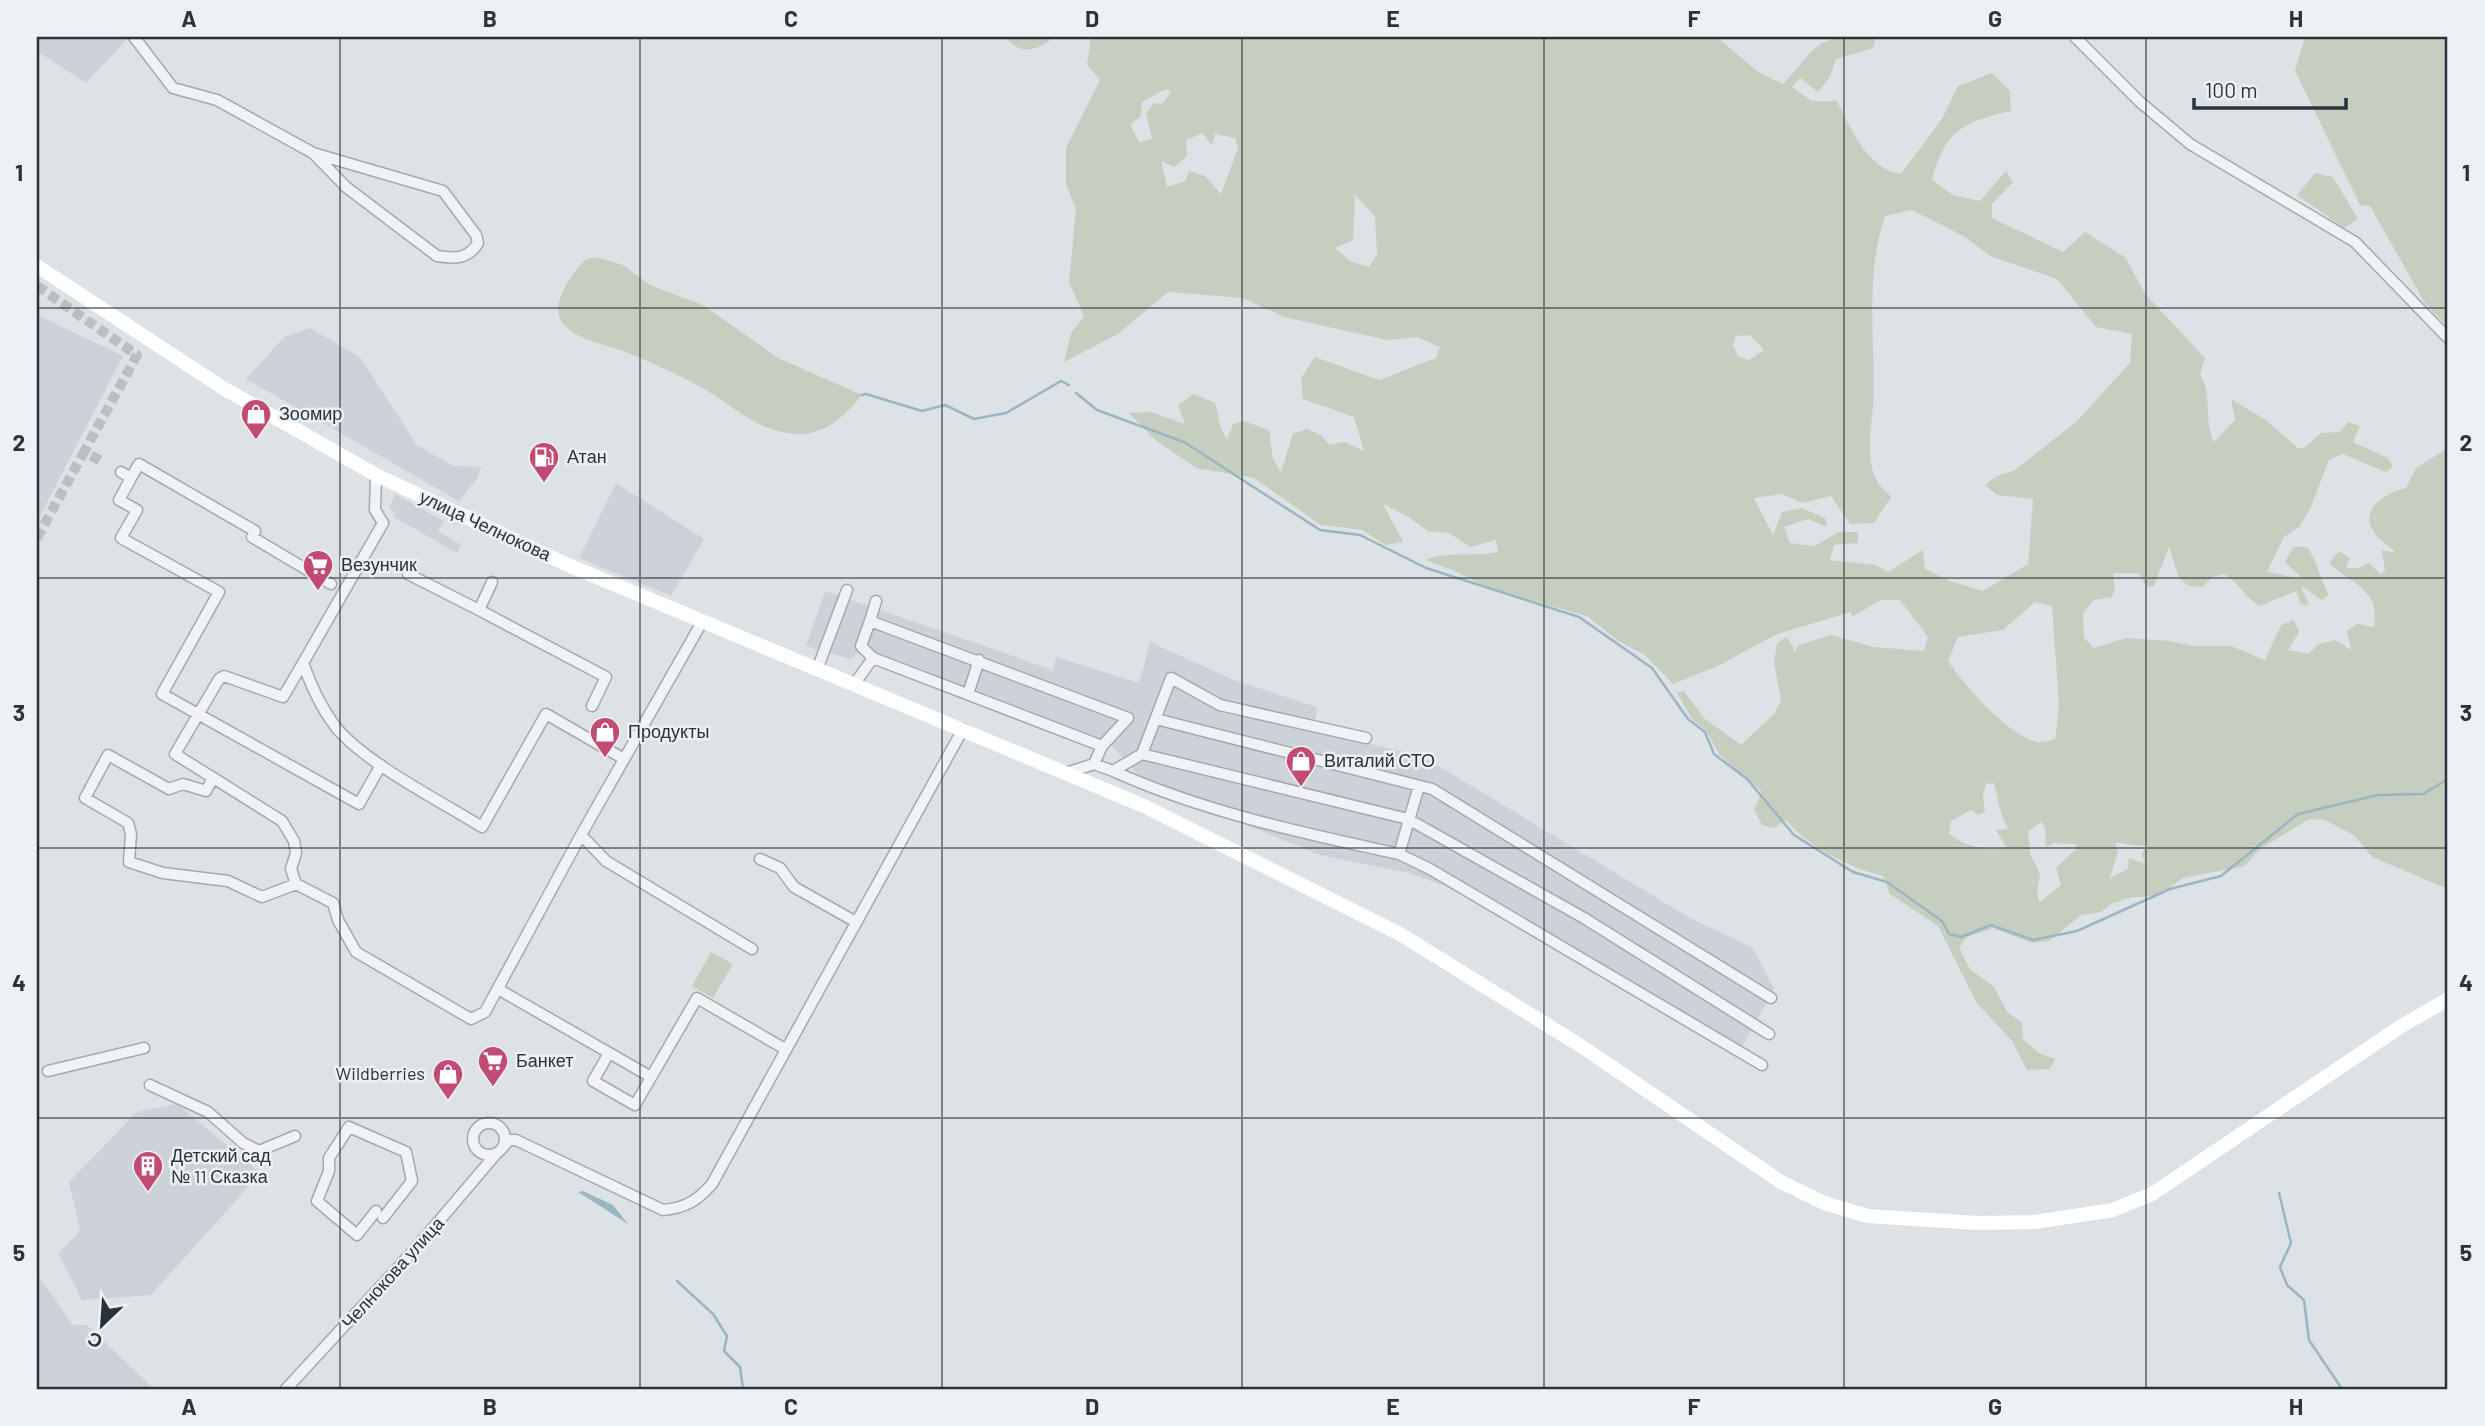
<svg xmlns="http://www.w3.org/2000/svg" width="2485" height="1426" font-family="Barlow,sans-serif">
	<style>
		.built { fill: #ccd2d7 }
		.green { fill: #c6cfbf; fill-rule: evenodd }
		.water { fill: #9bb6c3 }
		.lines { fill: none; stroke-linecap: round; stroke-linejoin: round }
		.stream { stroke: #9bb6c3; stroke-width: 2.5 }
		.minor-tunnel { stroke: #b9bfc4; stroke-width: 10; stroke-dasharray: 10 5; stroke-linecap: butt }
		.minor-casing { stroke: #a3aaaf; stroke-width: 13 }
		.minor { stroke: #f0f2f5; stroke-width: 10 }
		.secondary { stroke: #fff; stroke-width: 14 }
		.grid { fill: none; stroke: #28333b; stroke-width: 2; stroke-opacity: 0.55 }
		.labels { text-anchor: middle; stroke-width: 5; stroke-linejoin: round; paint-order: stroke }
		.poi-label { font-size: 18px; fill: #28333b; stroke: #edf1f4; text-anchor: start }
		.street-label { font-size: 18px; fill: #28333b; stroke: #edf1f4 }
		.neatline { fill: none; stroke: #28333b; stroke-width: 2.5 }
		.grid-label { font-size: 23px; text-anchor: middle; font-weight: bold; fill: #28333b }
	</style>
	<rect width="100%" height="100%" fill="#dde2e6"/>
	<!-- built -->
	<path class="built" d="M37 37H127L128 38 86 83 40 53 37 56Z
		M37 315 123 356 39 518 37 517Z
		M310 328 360 357 417 445 453 466 481 467 476 480 459 501 246 379 284 337Z
		M616 483 704 539 671 596 579 558Z
		M395 494 444 521 438 531 461 545 457 553 394 517 396 513 389 508Z
		M825 591 1053 670 1056 657 1139 683 1150 642 1234 680 1317 707 1314 731 1422 756 1690 918 1753 948 1774 989 1738 1054 1493 904 1409 873 1323 856 1146 784 1109 742 861 650 851 659 806 646Z
		M177 1104 261 1173 151 1295 82 1300 58 1253 80 1231 69 1182 137 1112Z
		M37 1274 73 1325H87L154 1389H37Z"/>
	<!-- green -->
	<path class="green" d="M1006 37H1054C1039 50 1020 57 1006 37Z
		M1091 37H1717L1758 72 1783 84C1824 40 1812 37 1876 37L1873 48 1836 59 1829 78 1818 92 1800 78 1792 87 1812 101H1837C1851 129 1867 169 1901 174L1942 119 1958 86 1992 73 2010 91 2011 111C1963 122 1945 130 1932 180L1953 195 1980 201 2006 171 2013 182 1992 204V218L2063 252 2085 232 2126 258 2145 294 2205 358 2200 374C2213 395 2203 419 2214 442L2235 420 2231 399 2266 420 2298 448H2304L2321 433 2340 432 2348 422 2360 426 2353 442 2388 458 2393 467 2386 472 2343 454 2329 460 2310 509 2299 527 2284 537 2267 572 2303 579 2285 562 2293 547H2307C2317 560 2320 579 2329 595L2322 600 2301 586 2309 605 2301 604 2296 591 2260 606C2244 597 2239 583 2224 574L2212 577 2203 587 2188 586 2178 576 2169 547 2154 586 2147 587 2139 573H2113L2115 587 2112 597 2094 600 2083 613 2084 638 2094 648 2126 638 2170 641 2193 646H2231L2265 660 2281 625 2294 620 2299 632 2288 650 2308 654 2319 644 2335 640 2351 650 2347 631 2357 624 2374 627C2381 589 2351 584 2329 563L2339 551 2350 558 2346 568H2358L2369 563 2380 574 2385 571 2382 550 2396 553C2389 546 2377 539 2372 529 2360 507 2389 492 2406 488L2416 468 2448 448V889L2372 857 2355 836 2325 820 2309 819 2260 849 2245 866 2183 878 2160 895 2128 898 2111 904 2101 912 2081 915 2049 941 2032 943 1993 928 1967 937 1959 948 1970 969 1994 987 2008 1013 2022 1022 2023 1039 2039 1053 2055 1059 2050 1069 2027 1070 2012 1041 1976 1002 1938 926 1890 894 1883 876C1850 868 1808 847 1786 820L1774 828 1762 825 1754 809 1762 792 1719 754 1706 730 1692 719 1677 693 1684 691 1705 719 1741 745 1774 714 1781 700 1774 662 1777 643 1787 637 1794 648 1793 654 1799 645 1831 635 1874 647 1924 651 1928 637 1900 600H1881L1852 617 1851 612 1777 634 1716 667 1673 684 1645 655 1618 641 1587 616 1488 588 1453 570 1425 560C1445 551 1473 557 1498 552L1496 540 1470 547 1449 533 1428 531 1407 516 1383 504 1403 542 1385 545 1362 530 1321 525 1254 478 1196 468 1154 439 1129 413 1151 412 1185 424 1178 405 1194 394 1215 403 1221 429 1227 440 1233 424 1244 421 1269 430 1273 459 1281 472 1293 434 1307 429 1322 436 1329 445 1345 442 1364 451 1354 417 1303 399 1301 378 1315 357 1379 380 1436 358 1440 347 1417 337 1387 340 1284 317 1243 298 1168 292 1118 334 1064 362 1071 333 1084 316 1069 282 1076 209 1066 184V148L1100 80 1087 64ZM1166 89 1171 92 1162 104 1154 103 1146 113 1152 139 1139 142 1130 125 1141 116 1142 102ZM1203 133 1212 146 1215 134 1235 138 1238 148 1221 194 1205 176 1189 171 1185 181 1167 187 1161 161 1174 167 1187 156 1186 140ZM1355 195 1375 216 1377 254 1369 267 1350 261 1335 248 1353 240ZM1912 210 1965 237 1990 256 2057 279 2096 327 2132 334 2130 363 2076 422 2015 470 1997 476 1985 485 1997 495 2033 499 2028 564 1983 591 1950 581 1925 569 1923 550 1888 572 1875 565 1830 560 1834 545 1858 543V532H1839L1815 546 1790 543 1784 527 1808 519 1828 527 1825 518 1802 508 1782 512 1773 535 1754 498 1782 494 1803 503 1831 496 1850 524 1874 523 1891 497C1887 492 1880 487 1877 481 1865 459 1871 430 1873 407 1876 343 1864 278 1885 216ZM1750 335 1764 350 1749 360 1738 356 1733 345 1736 336ZM2035 602 2052 606 2059 704 2055 739C2050 740 2043 743 2038 742 2009 737 1964 685 1948 661L1958 637 2003 630ZM1994 783 2001 813 2008 829 1996 830 2006 847C1984 850 1965 848 1949 833L1951 821 1971 810 1979 815 1985 811 1983 793 1986 784ZM2041 822 2045 828 2046 847 2055 843 2077 844 2074 851 2056 868 2061 885 2040 902 2037 894 2040 874 2030 854 2028 832ZM2115 842 2138 846 2148 844 2142 854 2145 864 2129 858 2128 869 2110 878 2118 851Z
		M2305 37H2448V327L2425 303 2370 206 2360 205 2295 71Z
		M2315 173 2333 177 2358 219 2344 228 2297 195Z
		M596 257 623 265 650 285 703 305 778 358 862 395C847 414 826 434 801 434 761 435 734 406 701 387 677 374 653 363 628 353 609 345 578 341 564 325 547 304 573 274 586 259Z
		M711 952 733 964 713 998 692 986Z"/>
	<!-- water -->
	<path class="water" d="M583 1191 613 1205 628 1224 578 1192Z"/>
	<g class="lines">
		<!-- stream -->
		<path class="stream" d="M1076 393 1097 410 1184 442 1320 530 1360 535 1426 568 1579 617 1652 668 1688 719 1705 732 1714 754 1747 779 1794 835 1853 872 1887 882 1942 921 1949 934 1961 937 1991 925 2033 940 2077 931 2170 889 2221 876 2298 814 2378 795 2423 794 2448 779
			M862 395 866 394 922 411 945 405 974 419 1006 413 1061 381 1069 385
			M2279 1193 2291 1243 2280 1267 2287 1285 2304 1300 2309 1340 2342 1389
			M677 1281 713 1314 727 1336 724 1351 740 1367 743 1389"/>
		<!-- minor-tunnel -->
		<path class="minor-tunnel" d="M37 286 137 355 84 452 103 462
			M37 538 84 452"/>
		<!-- minor casing -->
		<g class="minor-casing">
			<path id="minor" d="M134 37 173 88 217 100 313 153 443 191 476 235 478 243C468 259 456 259 437 256L346 187 313 153
				M2075 37 2140 102 2190 144 2355 242 2448 338
				M121 472 131 478 119 500 137 510 121 538 219 592 162 694 359 804 381 765
				M376 475 375 510 383 523 303 663C311 686 320 706 335 726 363 762 442 802 482 827L546 714 624 759
				M131 478 139 464 255 531 252 537 331 584
				M408 574 479 610
				M492 582 479 610 606 677 592 706
				M870 621 876 601
				M818 667 847 590
				M855 683 873 658
				M968 694 979 660
				M1156 719 1432 789 1771 998
				M1142 754 1408 819 1584 918 1769 1034
				M1094 764 1102 746 1128 718 870 621 861 646 873 658 1102 746
				M1113 771C1204 812 1302 833 1399 854L1419 786
				M1066 773 1094 764 1113 771 1142 754 1171 678 1220 705 1366 738
				M213 778 206 791 183 784 169 789 108 755 85 798 128 823 131 834 129 862 163 873 228 881 262 897 296 884 333 903 338 920 356 952 471 1019 485 1012 581 835 702 622
				M581 835 606 861 752 949
				M1399 854 1430 869 1762 1065
				M760 859 780 868 794 887 856 922
				M296 884 291 869 296 853 294 841 282 821 175 754 219 679 224 676 283 697 303 663
				M498 989 651 1077
				M609 1053 593 1081 635 1105 697 998 785 1049
				M48 1071 144 1048
				M150 1085 208 1112 243 1143 259 1151 295 1136
				M473 1139a16 16 0 1 1 32 0a16 16 0 1 1-32 0Z
				M504 1146 509 1140H516L663 1210C685 1208 697 1201 712 1184L963 729
				M376 1211 357 1235 317 1201 329 1171V1158L349 1127 406 1152 412 1181 383 1218
				M286 1389 416 1248 496 1154"/>
		</g>
		<!-- minor -->
		<use href="#minor" class="minor"/>
		<!-- secondary -->
		<path class="secondary" d="M37 266 223 388 376 475 568 565 1144 806 1400 934 1581 1046 1781 1182 1824 1203 1868 1216 1978 1223 2035 1222 2113 1210 2152 1194 2403 1025 2448 999"/>
	</g>
	<!-- grid -->
	<path class="grid" d="M340 37V1389M640 37V1389M942 37V1389M1242 37V1389M1544 37V1389M1844 37V1389M2146 37V1389M37 308H2448M37 578H2448M37 848H2448M37 1118H2448"/>
	<!-- icons -->
	<defs>
		<g id="shop-pin" transform="scale(1.575)"><path d="M0 17L-7.5 6A9.5 9.5 0 1 1 7.5 6Z" fill="#c24b73" stroke="#edf1f4"/><path d="M-5-2.5h2.3a2.7 3.5 0 0 1 5.4 0H5L5.5 6h-11ZM-1.5-2.5h3a1.5 2.3 0 0 0-3 0Z" fill="#fff"/></g>
		<g id="fuel-pin" transform="scale(1.575)"><path d="M0 17L-7.5 6A9.5 9.5 0 1 1 7.5 6Z" fill="#c24b73" stroke="#edf1f4"/><path d="M-5.5-6h7V0h2V4h1.3V-2.5L3-4.5l.8-.8L6-3V5H2.5V1h-1V6h-7ZM-4.2-4.7v3.2H.2V-4.7Z" fill="#fff"/></g>
		<g id="supermarket-pin" transform="scale(1.575)"><path d="M0 17L-7.5 6A9.5 9.5 0 1 1 7.5 6Z" fill="#c24b73" stroke="#edf1f4"/><path d="M-6-5.5h2.5l.6 2H6L4.5 2H-2.5L-4.4-4H-6ZM-1.5 3.2a1.3 1.3 0 1 0 .1 0ZM3 3.2a1.3 1.3 0 1 0 .1 0Z" fill="#fff"/></g>
		<g id="building-pin" transform="scale(1.575)"><path d="M0 17L-7.5 6A9.5 9.5 0 1 1 7.5 6Z" fill="#c24b73" stroke="#edf1f4"/><path d="M-4-6H4V6H1V3H-1V6H-4ZM-2.5-4.3h1.7v1.8h-1.7ZM.8-4.3h1.7v1.8H.8ZM-2.5-1h1.7V.8h-1.7ZM.8-1h1.7V.8H.8Z" fill="#fff"/></g>
	</defs>
	<g fill-rule="evenodd">
		<use href="#shop-pin" x="256" y="414"/>
		<use href="#fuel-pin" x="544" y="457"/>
		<use href="#supermarket-pin" x="318" y="565"/>
		<use href="#shop-pin" x="605" y="732"/>
		<use href="#shop-pin" x="1301" y="761"/>
		<use href="#supermarket-pin" x="493" y="1061"/>
		<use href="#shop-pin" x="448" y="1074"/>
		<use href="#building-pin" x="148" y="1166"/>
	</g>
	<g class="labels">
		<!-- poi labels -->
		<g class="poi-label">
			<text x="279" y="420">Зоомир</text>
			<text x="567" y="463">Атан</text>
			<text x="341" y="571">Везунчик</text>
			<text x="628" y="738">Продукты</text>
			<text x="1324" y="767">Виталий СТО</text>
			<text x="516" y="1067">Банкет</text>
			<text x="425" y="1080" text-anchor="end">Wildberries</text>
			<text x="171" y="1162">Детский сад<tspan x="171" dy="21">№ 11 Сказка</tspan></text>
		</g>
		<!-- street labels -->
		<g class="street-label">
			<text transform="translate(485 526) rotate(25)" y="6">улица Челнокова</text>
			<text transform="translate(393 1273) rotate(-48)" y="6">Челнокова улица</text>
		</g>
	</g>
	<!-- border -->
	<rect width="2485" height="1426" fill="none" stroke="#edf1f4" stroke-width="77"/>
	<!-- north arrow -->
	<g transform="translate(102 1325) rotate(205)" stroke="#edf1f4" stroke-width="5" paint-order="stroke">
	<path d="M0-5L12 26L0 18L-12 26Z" fill="#28333b"/>
	<text y="-10" font-size="19" font-weight="bold" text-anchor="middle" fill="#28333b">С</text>
	</g>
	<!-- scale -->
	<path d="M2194 98v10h152v-10" fill="none" stroke="#28333b" stroke-width="3.5"/>
	<text x="2205" y="98" font-size="21" fill="#28333b" stroke="#edf1f4" stroke-width="5" paint-order="stroke">100 m</text>
	<rect x="38" y="38" width="2408" height="1350" class="neatline"/>
	<g class="grid-label">
		<text x="189" y="27">A</text>
		<text x="490" y="27">B</text>
		<text x="791" y="27">C</text>
		<text x="1092" y="27">D</text>
		<text x="1393" y="27">E</text>
		<text x="1694" y="27">F</text>
		<text x="1995" y="27">G</text>
		<text x="2296" y="27">H</text>
		<text x="19" y="181">1</text>
		<text x="2466" y="181">1</text>
		<text x="19" y="451">2</text>
		<text x="2466" y="451">2</text>
		<text x="19" y="721">3</text>
		<text x="2466" y="721">3</text>
		<text x="19" y="991">4</text>
		<text x="2466" y="991">4</text>
		<text x="19" y="1261">5</text>
		<text x="2466" y="1261">5</text>
		<text x="189" y="1415">A</text>
		<text x="490" y="1415">B</text>
		<text x="791" y="1415">C</text>
		<text x="1092" y="1415">D</text>
		<text x="1393" y="1415">E</text>
		<text x="1694" y="1415">F</text>
		<text x="1995" y="1415">G</text>
		<text x="2296" y="1415">H</text>
	</g>
</svg>
